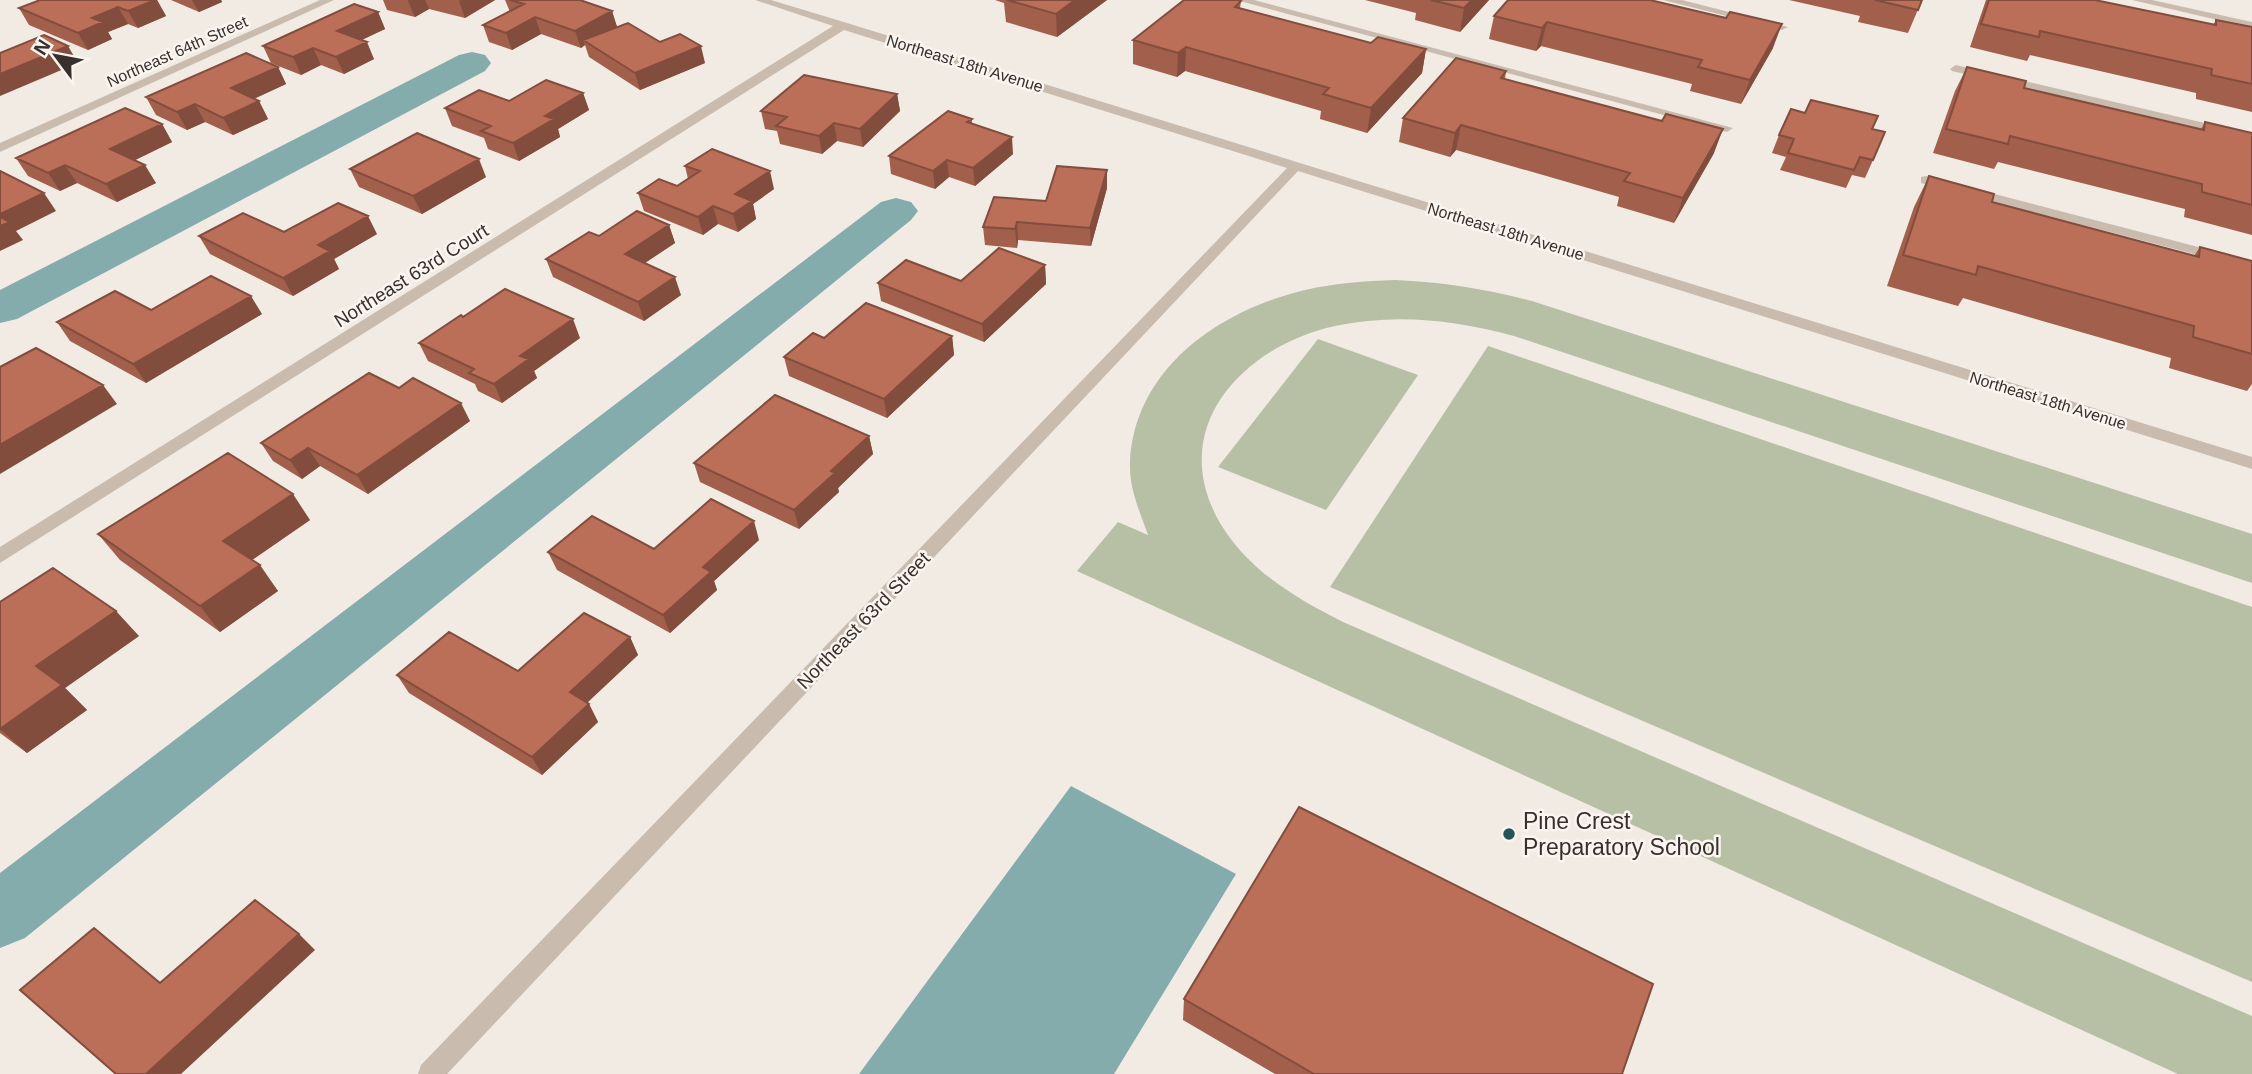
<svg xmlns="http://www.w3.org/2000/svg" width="2252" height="1074" font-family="Helvetica,sans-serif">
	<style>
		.green { fill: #b7c0a4 }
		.water { fill: #84acad }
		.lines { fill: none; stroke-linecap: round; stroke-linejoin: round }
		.canal { fill: #84acad; fill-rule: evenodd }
		.minor { fill: #cabbaf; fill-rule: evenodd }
		.wall { fill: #a15f4c }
		.shaded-wall { fill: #834d3e }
		.building { fill: #bb6e58; stroke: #834d3e; stroke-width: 2 }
		.poi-dot { fill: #255557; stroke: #faf5ef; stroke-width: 2.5 }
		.labels { text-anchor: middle; stroke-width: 5; stroke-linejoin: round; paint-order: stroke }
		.far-street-label { font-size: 16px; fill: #39302d; stroke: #faf5ef }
		.street-label { font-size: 19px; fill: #39302d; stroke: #faf5ef }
		.near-poi-label { font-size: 23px; fill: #39302d; stroke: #faf5ef; text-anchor: start }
	</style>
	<rect width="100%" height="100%" fill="#f2ebe3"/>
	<!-- green -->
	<path class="green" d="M1395 280C1442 282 1486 289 1532 301L2252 534V583L1514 336C1454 320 1396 313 1335 326 1243 346 1165 428 1220 523 1248 570 1295 598 1343 622L2252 1016V1074H2178L1077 571 1118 522 1148 535C1140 512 1129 489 1130 463 1134 368 1220 310 1305 290 1335 283 1365 281 1395 280Z
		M1318 339 1418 375 1326 510 1218 467Z
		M1488 346 2252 607V982L1330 587Z"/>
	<!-- water -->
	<path class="water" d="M1071 786 1236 874 1114 1074H859Z"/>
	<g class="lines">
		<!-- canal -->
		<path class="canal" d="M472 52 485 55 491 63 485 71 17 319 0 323V290L459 55Z
			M896 198 911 202 918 211 911 220 25 938 0 948V873L881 202Z"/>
		<!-- minor -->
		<path class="minor" d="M320 0H334L0 152V143Z
			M755 0H771L847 23 2252 457V469L1298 171 447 1074H418L421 1065 1287 168 844 30 0 563V547L833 26Z
			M1236 0H1254L1733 128 1727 132 1723 131Z
			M1663 0H1682L1788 27 1782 30Z
			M2132 0H2152L2252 22V28Z
			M1956 65 2252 134V142L1952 71 1950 69Z
			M1926 176 2252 261V269L1921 183V177Z"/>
	</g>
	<!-- wall -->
	<path class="wall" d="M157 0 166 16 138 28 128 24 108 32 112 39 88 50 29 25 19 8Z
		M171 0H221L222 2 199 12Z
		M383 0H495L465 18 429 9 415 17 387 10Z
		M505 0H580L612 11 617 27 660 42 705 63 640 90 589 57 585 45 581 48 541 34 512 50 489 42 483 25 510 12Z
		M995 0H1107L1057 37 1006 22 1004 3Z
		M1365 0H1489L1460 32 1415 20 1416 13Z
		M1789 0H1922L1908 33 1858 22 1860 16Z
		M1986 0H2095L2213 25 2216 20 2252 27V112L2196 99V93L2030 55 2027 61 1970 47Z
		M1241 1 1240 8 1371 43 1426 49 1422 73 1367 133 1320 119 1321 111 1185 71 1177 77 1133 64V40Z
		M378 12 385 29 361 40 374 59 344 74 321 65 301 75 271 63 263 46Z
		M1494 16 1773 48 1741 104 1690 91 1692 84 1541 46 1536 51 1489 39Z
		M278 67 286 84 254 99 259 101 268 119 233 135 205 122 187 130 156 115 146 97Z
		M1967 67 2024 88 2201 129 2205 122 2252 133V235L2184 217 2185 209 1998 162 1994 169 1933 153 1955 91Z
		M1506 71 1505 79 1714 153 1674 223 1617 206 1619 197 1456 150 1450 157 1399 142 1403 118Z
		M583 93 589 110 558 129 560 137 519 161 488 149 484 138 452 126 445 108Z
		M897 94 900 111 863 147 837 141 822 154 780 144 777 131 765 129 761 111Z
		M972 119V124L1013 154 975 186 949 177 935 189 891 174 889 156Z
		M162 124 172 142 135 160 156 183 117 202 77 183 60 191 28 176 16 158Z
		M1872 129 1873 160 1865 178 1852 175 1846 188 1780 170 1786 157 1772 153 1779 135Z
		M685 166 774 189 753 204 756 219 738 232 718 224 703 235 644 211 638 193 677 186 688 179Z
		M350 169 486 177 422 214 359 187Z
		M1929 176 1992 202 2194 256 2200 247 2252 261V384L2247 391 2169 368 2171 358 1963 298 1958 306 1887 286 1914 207Z
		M1107 188 1091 246 1018 240 1017 248 985 245 983 227 1046 201Z
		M669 225 675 243 645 263 681 295 644 321 553 277 546 259 599 236Z
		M284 232 377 234 334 259 339 269 293 296 210 254 199 236Z
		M1045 265 1046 284 984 342 881 301 878 283 961 281Z
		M151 310 262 314 146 383 70 341 57 322Z
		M463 317 580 338 534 371 537 378 502 403 478 391 475 384 428 361 419 343Z
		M952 336 954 355 887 418 789 376 784 357 824 338Z
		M399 388 470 421 368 494 320 466 302 479 273 461 261 443Z
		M869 436 873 454 838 488 839 492 799 529 700 482 694 463Z
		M310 520 252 560 278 591 220 632 120 560 98 534Z
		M759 540 714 581 717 590 670 633 557 570 548 552 654 549Z
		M0 602 139 636 65 688 87 710 27 753 0 733Z
		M630 637 638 655 587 703 589 704 598 722 542 775 409 693 397 675 518 671Z
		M1184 999 1622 1074H1275L1183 1020Z"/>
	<!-- shaded-wall -->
	<path class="shaded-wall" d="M155 0H157L166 16 138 28 128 11Z
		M192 0H221L222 2 199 12Z
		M409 0H425L429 9 415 17 408 1Z
		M461 0H495L465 18 459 1Z
		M1075 0H1107L1057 37 1056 14Z
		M1472 0H1489L1460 32 1464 8Z
		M118 7 128 24 108 32 112 39 88 50 78 33 92 18Z
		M612 11 617 27 583 40 585 45 581 48 575 31Z
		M378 12 385 29 345 48 337 31Z
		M535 17 541 34 512 50 506 33Z
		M1547 22 1541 46 1536 51 1542 28Z
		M1782 24 1773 48 1741 104 1750 80Z
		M367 42 374 59 344 74 336 57Z
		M68 46 78 63 0 96V74Z
		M701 46 705 63 640 90 635 73Z
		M1186 47 1185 71 1177 77 1178 53Z
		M313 48 321 65 301 75 293 57Z
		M1426 49 1422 73 1367 133 1371 108Z
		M278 67 286 84 240 105 231 88Z
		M583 93 589 110 558 129 560 137 519 161 513 143 545 116Z
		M897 94 900 111 863 147 860 129Z
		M259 101 268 119 233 135 223 118Z
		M195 104 205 122 187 130 177 112Z
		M834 123 837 141 822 154 819 136Z
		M162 124 172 142 121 167 110 149Z
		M1461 125 1456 150 1450 157 1455 133Z
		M1723 129 1714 153 1674 223 1683 198Z
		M1012 137 1013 154 975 186 973 168Z
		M479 159 486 177 422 214 413 196Z
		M947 160 949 177 935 189 933 171Z
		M65 165 77 183 60 191 48 173Z
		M145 165 156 183 117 202 106 184Z
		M1107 170V188L1091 246 1090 228Z
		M770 171 774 189 753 204 756 219 738 232 733 214 735 194Z
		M44 193 56 211 16 231 23 240 0 251V214Z
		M713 206 718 224 703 235 698 217Z
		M368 216 377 234 334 259 339 269 293 296 283 278 318 245Z
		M1017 222 1018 240 1017 248 1015 229Z
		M669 225 675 243 631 272 625 254Z
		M1045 265 1046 284 984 342 982 324Z
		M675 277 681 295 644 321 638 302Z
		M251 296 262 314 146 383 133 364Z
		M573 319 580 338 534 371 537 378 502 403 494 384 520 356Z
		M952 336 954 355 887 418 884 399Z
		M103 385 117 404 0 474V445Z
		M461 403 470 421 368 494 357 475Z
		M869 436 873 454 838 488 839 492 799 529 794 510 831 471Z
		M308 448 320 466 302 479 290 460Z
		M293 494 310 520 242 567 223 541Z
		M754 521 759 540 714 581 717 590 670 633 663 615 703 567Z
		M260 565 278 591 220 632 200 606Z
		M116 611 139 636 65 688 87 710 27 753 0 729 36 666Z
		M630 637 638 655 579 710 570 692Z
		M589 704 598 722 542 775 532 757Z
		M299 934 315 950 181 1074H146Z"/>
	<!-- building -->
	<path class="building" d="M40 0H155L128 11 118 7 92 18 103 22 78 33 19 8Z
		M510 0H580L612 11 575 31 535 17 506 33 483 25 524 4Z
		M1007 0H1075L1056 14Z
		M1184 0H1238L1241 1 1235 7 1371 43 1378 37 1426 49 1371 108 1323 94 1329 88 1186 47 1178 53 1133 40Z
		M1431 0H1472L1464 8Z
		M1508 0H1650L1726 18 1730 12 1782 24 1750 80 1698 67 1702 60 1547 22 1542 28 1494 16Z
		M1875 0H1922L1918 10Z
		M1989 0H2095L2216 25V20L2252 27V84L2211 75 2212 69 2040 31 2039 37 1981 24Z
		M354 4 378 12 337 31 367 42 336 57 313 48 293 57 263 46Z
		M628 23 660 42 680 34 701 46 635 73 583 40Z
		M44 35 68 46 0 74V53Z
		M246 53 278 67 231 88 259 101 223 118 195 104 177 112 146 97Z
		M1456 58 1506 71 1501 78 1662 121 1666 114 1723 129 1683 198 1624 181 1630 173 1461 125 1455 133 1403 118Z
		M1967 67 2026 81 2024 88 2204 130 2205 122 2252 133V205L2202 192V184L2010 136 2008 144 1946 129Z
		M804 75 897 94 860 129 834 123 819 136 776 126 787 117 761 111Z
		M546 80 583 93 545 116 554 119 513 143 481 131 491 126 445 108 479 90 509 101Z
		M1811 100 1878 116 1872 129 1885 132 1873 160 1860 157 1854 170 1788 153 1794 139 1779 135 1791 109 1805 113Z
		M125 108 162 124 110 149 145 165 106 184 65 165 48 173 16 158Z
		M948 111 972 119 967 122 1012 137 973 168 947 160 933 171 889 156Z
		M417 133 479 159 413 196 350 169Z
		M712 149 770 171 735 194 752 201 733 214 713 206 698 217 638 193 659 179 677 186 700 171 685 166Z
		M1057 166 1107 170 1090 228 1017 222 1015 229 983 227 994 197 1046 201Z
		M0 171 44 193 0 214Z
		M1929 176 1994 194 1992 202 2199 257 2200 247 2252 261V354L2193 337 2194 326 1978 266 1976 275 1903 255Z
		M338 203 368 216 318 245 330 251 283 278 199 236 243 213 284 232Z
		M637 211 669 225 625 254 675 277 638 302 546 259 589 232 599 236Z
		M0 217 10 222 0 226Z
		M999 248 1045 265 982 324 878 283 906 260 961 281Z
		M211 276 251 296 133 364 57 322 115 291 151 310Z
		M505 289 573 319 520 356 529 359 494 384 469 373 474 369 419 343 461 315 463 317Z
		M866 303 952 336 884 399 784 357 813 333 824 338Z
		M36 348 103 385 0 445V367Z
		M369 373 399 388 413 378 461 403 357 475 308 448 290 460 261 443Z
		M775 395 869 436 831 471 835 473 794 510 694 463Z
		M228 453 293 494 223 541 260 565 200 606 98 534Z
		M711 499 754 521 703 567 711 572 663 615 548 552 592 516 654 549Z
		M53 568 116 611 36 666 62 685 0 729V602Z
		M584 613 630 637 570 692 589 704 532 757 397 675 449 632 518 671Z
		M1299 807 1653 984 1622 1074H1314L1184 999Z
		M255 900 299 934 146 1074H116L20 990 94 928 160 983Z"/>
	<!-- markers -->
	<circle class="poi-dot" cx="1509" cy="834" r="7"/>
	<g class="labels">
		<!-- far-street labels -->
		<g class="far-street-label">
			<text transform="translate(177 51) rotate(-24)" y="6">Northeast 64th Street</text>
			<text transform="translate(965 63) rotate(17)" y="6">Northeast 18th Avenue</text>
			<text transform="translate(1506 231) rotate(17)" y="6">Northeast 18th Avenue</text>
			<text transform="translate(2048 400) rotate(17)" y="6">Northeast 18th Avenue</text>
		</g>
		<!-- street labels -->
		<g class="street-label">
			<text transform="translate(411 275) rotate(-32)" y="7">Northeast 63rd Court</text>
			<text transform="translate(863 620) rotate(-46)" y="7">Northeast 63rd Street</text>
		</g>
		<!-- near-poi labels -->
		<g class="near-poi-label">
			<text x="1523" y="829">Pine Crest<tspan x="1523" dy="26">Preparatory School</tspan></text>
		</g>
	</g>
	<!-- north arrow -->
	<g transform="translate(56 56) rotate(302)" stroke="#faf5ef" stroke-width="5" paint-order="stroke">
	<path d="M0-5L12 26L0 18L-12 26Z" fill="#39302d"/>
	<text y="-10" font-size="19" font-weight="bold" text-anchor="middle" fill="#39302d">N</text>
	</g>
</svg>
